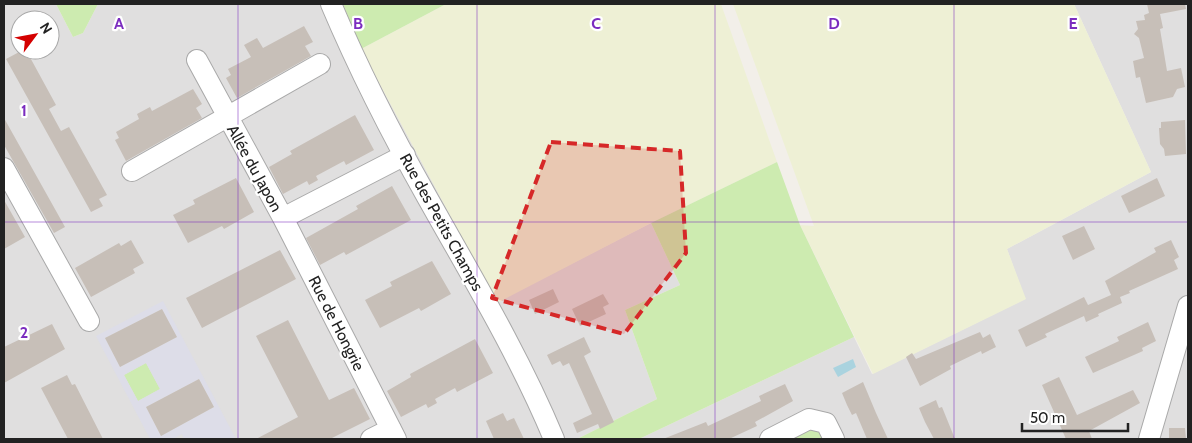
<svg xmlns="http://www.w3.org/2000/svg" width="1192" height="443" font-family="Cabin,sans-serif">
	<style>
		.residential { fill: #e0dfdf; fill-rule: evenodd }
		.farmland { fill: #eef0d5 }
		.grass { fill: #cdebb0 }
		.plaza { fill: #dddde8; fill-rule: evenodd }
		.water { fill: #aad3df }
		.building { fill: #c7bfb8 }
		.lines { fill: none; stroke-linecap: round; stroke-linejoin: round }
		.minor-casing { stroke: #a9a9a9; stroke-width: 22 }
		.minor { stroke: #fff; stroke-width: 20 }
		.marked { fill: #d62828; fill-opacity: 0.2; stroke: #d62828; stroke-width: 4; stroke-dasharray: 10 6; stroke-linejoin: round }
		.grid { fill: none; stroke: #7b2cbf; stroke-width: 1; stroke-opacity: 0.55 }
		.labels { text-anchor: middle; stroke-width: 4.5; stroke-linejoin: round; paint-order: stroke }
		.street-label { font-size: 16px; fill: #222; stroke: #fff }
		.grid-label { font-size: 16px; text-anchor: middle; font-weight: bold; fill: #7b2cbf; stroke: #fff; stroke-width: 4.5; stroke-linejoin: round; paint-order: stroke }
	</style>
	<rect width="100%" height="100%" fill="#f2efe9"/>
	<!-- residential -->
	<path class="residential" d="M4 4H56L73 37 83 33 98 4H343L361 49 497 302 651 223 680 285 625 310 657 399 577 439H4ZM20 20H50V50H20Z
		M1074 4H1188V439H639L854 337 872 374 1025 299 1007 249 1151 172Z"/>
	<!-- farmland -->
	<path class="farmland" d="M446 4H721L777 162 651 223 497 303 361 49Z
		M733 4H1074L1151 172 1007 249 1026 299 873 374 800 225 814 226Z"/>
	<!-- grass -->
	<path class="grass" d="M56 4H98L83 33 73 37Z
		M343 4H446L361 49Z
		M777 162 800 225 854 337 639 439H577L657 399 625 310 680 285 651 223Z
		M146 363 160 389 138 401 124 375Z
		M812 424 827 439H780Z"/>
	<!-- plaza -->
	<path class="plaza" d="M163 301 236 439H184L182 434 173 439H150L96 336ZM162 309 177 337 120 367 105 338ZM146 363 160 389 138 401 124 375ZM199 379 214 407 161 436 146 407Z"/>
	<!-- water -->
	<path class="water" d="M853 359 856 367 838 377 833 368Z"/>
	<!-- building -->
	<path class="building" d="M1147 4H1185L1186 9 1160 14 1163 28 1160 29 1167 71 1181 68 1185 87 1177 89 1173 97 1146 103 1140 77 1136 78 1133 61 1144 58 1139 38 1134 34 1138 29 1136 21 1145 20 1144 15 1149 13Z
		M304 26 313 42 305 46 311 56 237 98 226 78 231 75 228 69 251 57 244 45 257 38 263 48Z
		M23 50H26L56 105 49 109 61 131 69 127 107 195 99 199 103 206 91 212 6 59Z
		M193 89 202 104 196 108 202 118 126 161 115 140 119 138 116 132 139 119 137 114 150 107 152 111Z
		M355 115 374 150 346 165 344 161 316 176 318 180 309 185 307 181 283 194 269 167 292 154 290 151Z
		M4 118 65 227 54 233 4 145Z
		M1185 120 1186 154 1165 156 1164 149 1160 144 1159 128H1161V122Z
		M236 178 254 212 224 229 222 226 188 243 173 215 195 204 193 200Z
		M1157 178 1165 196 1129 213 1121 196Z
		M392 186 411 220 346 255 344 252 320 265 306 238 358 209 356 206Z
		M4 200 25 237 4 249Z
		M1084 226 1095 249 1073 260 1062 236Z
		M131 240 144 263 133 269 135 273 91 297 75 268 119 243 121 246Z
		M1171 240 1179 257 1174 260 1178 269 1129 291 1130 293 1120 297 1122 303 1098 314 1099 316 1086 322 1084 316 1045 334 1047 337 1026 347 1018 330 1084 297 1088 305 1111 295 1105 281 1156 252 1154 248Z
		M280 250 296 279 202 328 186 298Z
		M432 261 451 294 421 311 419 308 380 328 365 300 392 286 390 282Z
		M553 289 559 302 535 314 529 300Z
		M603 294 609 304 603 307 606 314 580 326 572 309Z
		M162 309 177 337 120 367 105 338Z
		M288 320 329 400 354 388 370 419 330 439H256L298 417 256 336Z
		M1148 322 1156 341 1142 348 1143 351 1093 373 1085 357 1119 341 1117 337Z
		M52 324 65 349 4 383V347Z
		M980 332 983 338 990 334 996 347 982 354 981 351 950 366 951 369 920 386 906 357 912 353 916 359Z
		M584 337 591 352 584 356 614 422 600 429 598 424 577 433 573 423 592 414 569 363 563 366 560 361 552 365 547 355Z
		M475 339 493 373 457 392 455 388 435 399 437 403 428 408 426 404 401 417 387 391 411 377 410 374Z
		M67 375 72 385 75 384 103 439H68L41 388Z
		M1059 377 1077 415 1133 390 1140 403 1089 431 1092 439H1066L1042 385Z
		M199 379 214 407 161 436 146 407Z
		M863 382 876 413 888 439H867L856 413 852 415 847 405 842 393Z
		M785 384 793 401 755 422 757 426 729 439H663L706 422 708 426 761 401 759 396Z
		M936 400 939 408 942 407 955 439H934L925 422 919 408Z
		M503 413 507 421 514 418 524 439H494L486 421Z
		M1169 428H1185L1186 439H1169Z"/>
	<g class="lines">
		<!-- minor casing -->
		<g class="minor-casing">
			<path id="minor" d="M331 4C359 70 392 135 427 197 472 277 519 355 554 439
				M197 60 283 218 396 439
				M4 168 89 321
				M132 171 320 64
				M283 218 405 155
				M371 439 391 429
				M770 439 809 419 826 423 834 439
				M1149 439 1188 306"/>
		</g>
		<!-- minor -->
		<use href="#minor" class="minor"/>
	</g>
	<!-- marked area -->
	<path class="marked" d="M551 142 680 151 686 253 624 334 492 298Z"/>
	<!-- grid -->
	<path class="grid" d="M238 4V439M477 4V439M715 4V439M954 4V439M4 222H1188"/>
	<g class="labels">
		<!-- street labels -->
		<g class="street-label">
			<text transform="translate(255 168) rotate(61)" y="6">Allée du Japon</text>
			<text transform="translate(442 222) rotate(61)" y="6">Rue des Petits Champs</text>
			<text transform="translate(337 323) rotate(63)" y="6">Rue de Hongrie</text>
		</g>
	</g>
	<g class="grid-label">
		<text x="119" y="29">A</text>
		<text x="358" y="29">B</text>
		<text x="596" y="29">C</text>
		<text x="834" y="29">D</text>
		<text x="1073" y="29">E</text>
		<text x="24" y="116">1</text>
		<text x="24" y="338">2</text>
	</g>
	<!-- border -->
	<rect width="1192" height="443" fill="none" stroke="#222222" stroke-width="10"/>
	<!-- north arrow -->
	<g transform="translate(35 35) rotate(58)"><circle r="24" fill="#ffffff" stroke="#a7a7a7"/>
	<path d="M0-4L9 19L0 12L-9 19Z" fill="#d40000"/>
	<text y="-8" font-size="14" font-weight="bold" text-anchor="middle" fill="#222222">N</text>
	</g>
	<!-- scale -->
	<path d="M1022 423v8h106v-8" fill="none" stroke="#222222" stroke-width="2.5"/>
	<text x="1030" y="423" font-size="15" fill="#222222" stroke="#ffffff" stroke-width="4" paint-order="stroke">50 m</text>
</svg>
